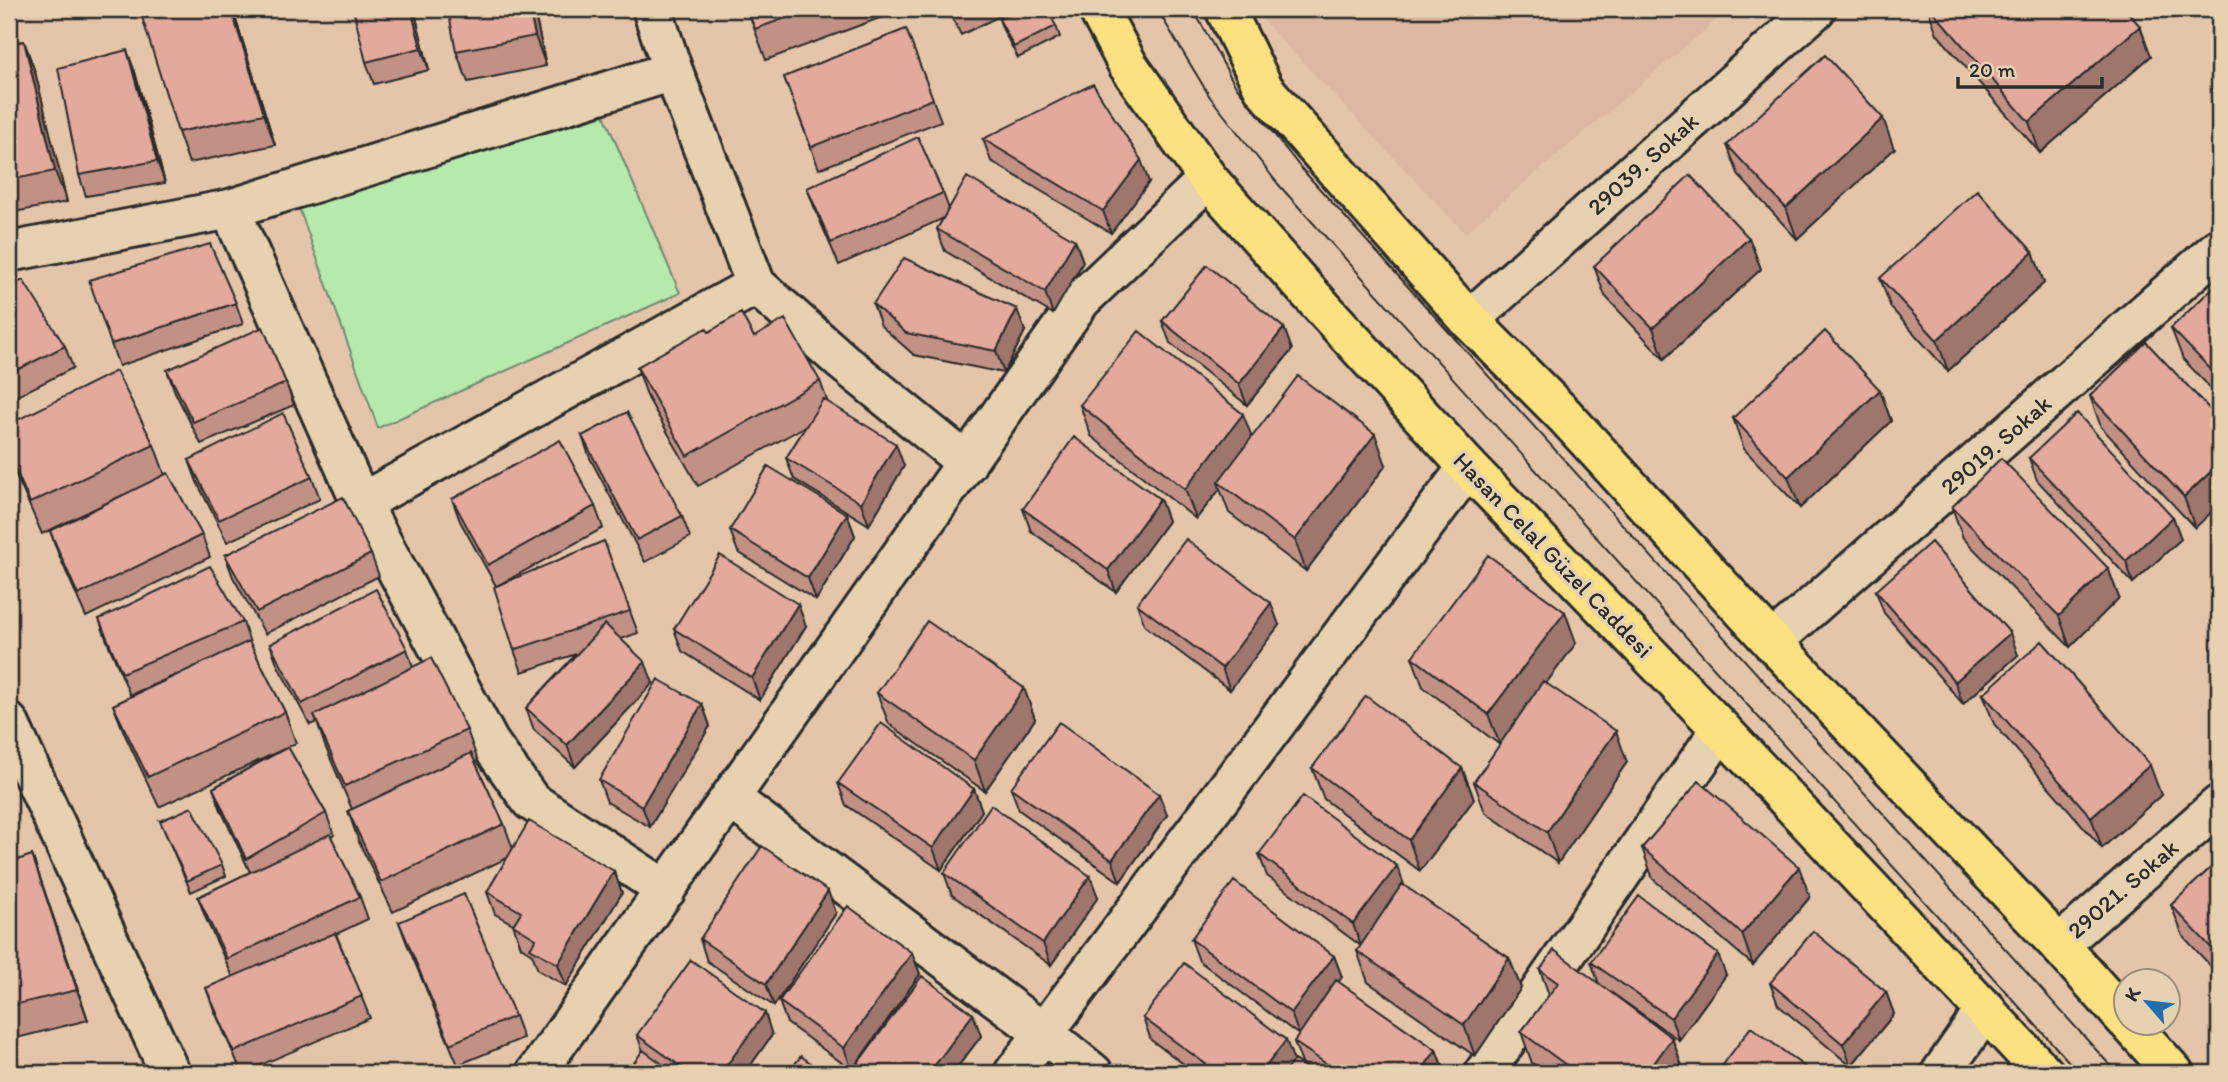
<svg xmlns="http://www.w3.org/2000/svg" width="2228" height="1082" font-family="Itim,sans-serif">
	<style>
		.built { fill: #ddb7a1 }
		.green { fill: #b5eaac; stroke: #708a6c; stroke-width: 2 }
		.lines { fill: none; stroke-linecap: round; stroke-linejoin: round }
		.minor-casing { stroke: #2b2b2b; stroke-width: 44 }
		.major-casing { stroke: #2b2b2b; stroke-width: 44 }
		.minor { stroke: #e6d1b0; stroke-width: 38 }
		.major { stroke: #fbe180; stroke-width: 38 }
		.tram { stroke: #2b2b2b; stroke-width: 2 }
		.wall { fill: #c29186; stroke: #2b2b2b; stroke-width: 2 }
		.shaded-wall { fill: #9e766d; stroke: #2b2b2b; stroke-width: 2 }
		.building { fill: #e2a99c; stroke: #2b2b2b; stroke-width: 2 }
		.labels { text-anchor: middle; stroke-width: 7; stroke-linejoin: round; paint-order: stroke }
		.street-label { font-size: 24px; fill: #2b2b2b; stroke: #e6d1b0 }
	</style>
	<rect width="100%" height="100%" fill="#e5c5aa"/>
	<filter id="ink" filterUnits="userSpaceOnUse"><feTurbulence type="fractalNoise" baseFrequency=".0143" numOctaves="2"/><feDisplacementMap in="SourceGraphic" scale="14" xChannelSelector="R" yChannelSelector="G"/><feConvolveMatrix kernelMatrix="1 2 1 2 8 2 1 2 1" color-interpolation-filters="sRGB"/></filter>
	<g filter="url(#ink)">
		<!-- built -->
		<path class="built" d="M1252 9H1730L1465 233Z"/>
		<!-- green -->
		<path class="green" d="M604 115 680 293 378 428 299 208Z"/>
		<g class="lines">
			<!-- minor casing -->
			<g class="minor-casing">
				<path id="minor" d="M652 9 673 71
					M230 209 361 503 489 742 531 801 666 890
					M9 252 230 209 673 71 756 285 843 362 967 463
					M1469 320 1816 9
					M361 503 756 285
					M1772 642 2219 248
					M9 723 170 1073
					M730 798 1045 1034 1093 1073
					M2059 945 2219 805
					M536 1073 1081 300 1208 179
					M1014 1073 1468 467
					M1484 1073 1721 729
					M1941 1073 1986 1009"/>
			</g>
			<!-- major casing -->
			<g class="major-casing">
				<path id="major" d="M1098 9 1128 65 1208 179 1302 285 1468 467 1721 729 2044 1073
					M1225 9 1264 89 1469 320 1565 416 1772 642 2059 945 2126 1020
					M2129 1023 2174 1073"/>
			</g>
			<!-- minor -->
			<use href="#minor" class="minor"/>
			<!-- major -->
			<use href="#major" class="major"/>
			<!-- tram -->
			<path class="tram" d="M1157 9 1210 97 1278 184 2079 1073
				M1193 9 1235 85 1300 167 2117 1073"/>
		</g>
		<!-- wall -->
		<path class="wall" d="M414 9 429 70 374 84 366 62Z
			M534 9 546 66 468 82 456 51Z
			M747 9H904L766 60Z
			M948 9H1014L961 35Z
			M1928 9H2125L2151 56 2040 153 1937 34Z
			M999 19 1056 26 1060 37 1018 58 1003 30Z
			M236 20 275 145 189 163 178 132Z
			M906 29 941 121 819 169 784 77Z
			M24 41 35 72 67 202 9 213V44Z
			M135 72 165 183 86 196 79 175Z
			M983 139 1149 182 1111 233 991 161Z
			M1727 145 1894 149 1797 239 1739 176Z
			M807 188 943 193 949 209 1075 240 1083 262 1053 314 945 251 937 229 944 218 839 265 815 209Z
			M1749 238 1761 269 1664 359 1605 296 1594 266Z
			M2033 252 2044 283 1948 371 1891 308 1880 278Z
			M2219 282V397L2183 359 2171 328Z
			M9 287 65 346 73 368 9 400Z
			M236 303 243 324 119 366 111 344Z
			M873 304 1025 331 1004 373 914 355 881 326Z
			M1162 321 1284 328 1292 350 1247 405 1170 343Z
			M709 332 820 381 828 403 904 466 869 525 794 479 786 458 806 426 698 486 648 398 637 367Z
			M2146 342 2195 528 2101 427 2090 396Z
			M167 370 286 383 294 405 201 444 175 392Z
			M1880 390 1891 421 1800 508 1744 449 1733 418Z
			M1080 405 1252 437 1386 465 1306 571 1229 513 1220 489 1196 519 1091 436Z
			M9 424 154 445 165 475 202 535 210 557 86 617 58 553 50 531 123 495 42 534 9 459Z
			M582 436 682 516 690 537 645 562 590 458Z
			M2029 458 2173 517 2181 539 2133 583 2037 480Z
			M189 460 312 477 320 499 227 542 197 482Z
			M452 499 595 506 603 528 497 586 604 541 638 633 621 639 653 683 575 767 534 730 526 708 576 654 522 672 514 650 496 586 460 521Z
			M1160 499 1168 521 1116 592 1031 531 1023 509Z
			M1952 507 2108 568 2119 598 2070 647 1963 538Z
			M847 514 855 536 816 600 738 552 730 530Z
			M371 554 379 576 265 634 233 577 225 555Z
			M1876 591 2018 655 1963 704 1884 613Z
			M1137 604 1279 625 1230 690 1145 626Z
			M1565 612 1576 643 1546 683 1627 762 1558 863 1485 812 1474 782 1500 745 1423 687 1412 657Z
			M99 619 243 622 250 643 285 712 296 743 288 747 326 813 334 835 331 837 360 897 368 919 336 934 370 1018 242 1073 214 1010 206 988 233 977 206 919 198 897 250 872 221 810 213 788 284 749 159 807 125 735 113 705 176 675 130 695 107 641Z
			M806 626 760 700 682 651 674 629Z
			M270 644 407 649 413 667 467 730 478 761 475 762 504 824 513 849 614 871 622 893 566 986 538 970 532 954 521 947 513 924 495 914 487 892 507 858 393 912 359 842 348 811 352 809 325 746 317 722 310 725 278 666Z
			M1024 688 1035 719 985 791 889 724 877 693Z
			M1983 694 2161 795 2102 848 1994 724Z
			M702 704 710 726 650 827 607 802 599 780Z
			M1312 768H1462L1474 799 1420 871 1324 799Z
			M838 783 974 789 982 811 941 870 846 805Z
			M1011 788 1167 815 1120 882 1019 810Z
			M160 821 222 865 226 876 191 892Z
			M1642 848 1810 897 1753 965 1653 879Z
			M1259 854 1404 886 1509 958 1521 988 1475 1056 1368 982 1357 951 1361 946 1267 876Z
			M32 855 88 1020 9 1040V863Z
			M2219 860V975L2183 936 2171 905Z
			M944 873 1098 897 1051 965 952 895Z
			M836 913 774 1006 707 961 700 939Z
			M399 922 515 1016 523 1038 458 1065 407 944Z
			M1191 939 1334 956 1342 977 1338 982 1436 1050 1444 1071 1443 1073H1316L1302 1063 1294 1042 1299 1035 1199 961Z
			M912 953 920 974 852 1070 787 1023 779 1001Z
			M1591 962 1726 975 1679 1040 1599 984Z
			M1540 970 1672 1038 1683 1069 1680 1073H1546L1532 1063 1521 1032 1549 995Z
			M1770 983 1886 992 1894 1014 1851 1066 1778 1005Z
			M973 1014 981 1036 953 1073H862L858 1063Z
			M1143 1018 1294 1060 1313 1073H1196L1151 1040Z
			M637 1035H772L745 1073H627L643 1051Z"/>
		<!-- shaded-wall -->
		<path class="shaded-wall" d="M231 9 236 20 275 145 264 114Z
			M411 9H414L429 70 421 48Z
			M529 9H534L546 66 535 36Z
			M2140 26 2151 56 2040 153 2029 122Z
			M24 41 35 72 67 202 55 171Z
			M127 50 135 72 165 183 157 161Z
			M1883 118 1894 149 1797 239 1786 208Z
			M1141 160 1149 182 1111 233 1103 211Z
			M1749 238 1761 269 1664 359 1653 328Z
			M1075 240 1083 262 1053 314 1045 292Z
			M2033 252 2044 283 1948 371 1937 340Z
			M1017 309 1025 331 1004 373 996 351Z
			M1284 328 1292 350 1247 405 1239 384Z
			M1880 390 1891 421 1800 508 1788 477Z
			M1243 414 1255 445 1218 482 1220 489 1196 519 1185 489Z
			M1375 434 1386 465 1306 571 1295 540Z
			M896 444 904 466 869 525 861 503Z
			M2219 464V505L2195 528 2184 497Z
			M1160 499 1168 521 1116 592 1108 570Z
			M847 514 855 536 816 600 808 578Z
			M2173 517 2181 539 2133 583 2126 561Z
			M2108 568 2119 598 2070 647 2059 616Z
			M1271 603 1279 625 1230 690 1222 668Z
			M798 604 806 626 760 700 752 678Z
			M1565 612 1576 643 1500 745 1488 714Z
			M2010 633 2018 655 1963 704 1955 682Z
			M645 662 653 683 575 767 567 745Z
			M1024 688 1035 719 985 791 974 760Z
			M702 704 710 726 650 827 642 806Z
			M1616 731 1627 762 1558 863 1547 832Z
			M2150 765 2161 795 2102 848 2091 817Z
			M1462 768 1474 799 1420 871 1409 840Z
			M974 789 982 811 941 870 933 848Z
			M1159 794 1167 815 1120 882 1112 860Z
			M32 855 43 886 88 1020 77 990Z
			M1397 866 1405 887 1361 946 1353 924Z
			M1799 867 1810 897 1753 965 1742 934Z
			M614 871 622 893 566 986 558 964Z
			M1090 876 1098 897 1051 965 1043 943Z
			M828 891 836 913 774 1006 766 984Z
			M912 953 920 974 852 1070 844 1048Z
			M1718 954 1726 975 1679 1040 1671 1018Z
			M1334 956 1342 977 1299 1035 1291 1013Z
			M1509 958 1521 988 1475 1056 1464 1025Z
			M1886 992 1894 1014 1851 1066 1843 1044Z
			M765 1013 772 1035 745 1073H721Z
			M973 1014 981 1036 953 1073H929Z
			M1672 1038 1683 1069 1680 1073H1647Z
			M1286 1040 1294 1061 1286 1073H1261Z
			M1436 1050 1444 1071 1443 1073H1420Z"/>
		<!-- building -->
		<path class="building" d="M158 9H231L264 114 178 132 141 14Z
			M353 9H411L421 48 366 62Z
			M448 9H529L535 36 456 51Z
			M747 9H811L755 29Z
			M951 9H963L953 13Z
			M1020 9H1047L1056 26 1014 47 999 19Z
			M1931 9H2125L2140 26 2029 122Z
			M906 29 933 99 811 147 784 77Z
			M24 41 55 171 9 180V44Z
			M127 50 157 161 79 175 58 68Z
			M1825 55 1883 118 1786 208 1727 145Z
			M1093 84 1141 160 1103 211 983 139Z
			M918 137 943 193 831 243 807 188Z
			M1690 175 1749 238 1653 328 1594 266Z
			M967 177 1075 240 1045 292 937 229Z
			M1977 190 2033 252 1937 340 1880 278Z
			M210 244 236 303 111 344 89 280Z
			M904 258 1017 309 996 351 906 333 873 304Z
			M1207 265 1284 328 1239 384 1162 321Z
			M23 280 65 346 9 374V287Z
			M2219 282V378L2171 328Z
			M741 313 754 337 785 319 820 381 687 456 637 367 706 328 709 332Z
			M263 327 286 383 193 422 167 370Z
			M1139 331 1243 414 1185 489 1080 405Z
			M1825 331 1880 390 1788 477 1733 418Z
			M2146 342 2219 419V464L2184 497 2090 396Z
			M116 371 154 445 30 503 9 454V424Z
			M1298 376 1375 434 1295 540 1218 482Z
			M823 399 896 444 861 503 786 458Z
			M627 412 682 516 637 540 582 436Z
			M283 413 312 477 219 520 189 460Z
			M2077 413 2173 517 2126 561 2029 458Z
			M1074 437 1160 499 1108 570 1023 509Z
			M560 440 595 506 488 565 452 499Z
			M2001 458 2108 568 2059 616 1952 507Z
			M768 466 847 514 808 578 730 530Z
			M168 473 202 535 78 595 50 531Z
			M343 497 371 554 257 612 225 555Z
			M1186 539 1271 603 1222 668 1137 604Z
			M604 541 630 611 514 650 494 587Z
			M1931 542 2010 633 1955 682 1876 591Z
			M720 555 798 604 752 678 674 629Z
			M1488 555 1565 612 1488 714 1412 657Z
			M210 566 243 622 122 673 99 619Z
			M376 589 407 649 302 704 270 644Z
			M927 621 1024 688 974 760 877 693Z
			M605 624 645 662 567 745 526 708Z
			M249 641 285 712 148 777 113 705Z
			M2042 641 2150 765 2091 817 1983 694Z
			M431 658 467 730 345 786 314 715Z
			M658 679 702 704 642 806 599 780Z
			M1543 681 1616 731 1547 832 1474 782Z
			M1366 696 1462 768 1409 840 1312 768Z
			M1059 722 1159 794 1112 860 1011 788Z
			M881 723 974 789 933 848 838 783Z
			M288 747 326 813 246 859 213 788Z
			M471 753 504 824 381 882 348 811Z
			M1699 781 1799 867 1742 934 1642 848Z
			M1303 796 1397 866 1353 924 1259 854Z
			M991 805 1090 876 1043 943 944 873Z
			M192 807 222 865 187 881 160 821Z
			M529 821 614 871 558 964 530 948 536 939 513 925 521 912 487 892Z
			M330 834 360 897 227 959 198 897Z
			M762 846 828 891 766 984 700 939Z
			M32 855 77 990 9 1006V863Z
			M2219 860V956L2171 905Z
			M1234 881 1334 956 1291 1013 1191 939Z
			M1402 884 1509 958 1464 1025 1357 951Z
			M464 894 515 1016 450 1044 399 922Z
			M1639 896 1718 954 1671 1018 1591 962Z
			M848 906 912 953 844 1048 779 1001Z
			M1813 931 1886 992 1843 1044 1770 983Z
			M335 933 362 996 234 1052 206 988Z
			M1554 950 1672 1038 1647 1073H1577L1521 1032 1558 983 1540 970Z
			M691 960 765 1013 721 1073H690L637 1035Z
			M1184 963 1286 1040 1261 1073H1218L1143 1018Z
			M922 976 973 1014 929 1073H873L858 1063Z
			M1336 980 1436 1050 1420 1073H1340L1294 1042Z
			M1751 1027 1813 1073H1717Z
			M643 1050 675 1073H627Z
			M801 1056 824 1073H788Z
			M1294 1060 1313 1073H1284Z
			M130 1068 132 1073H119Z"/>
	</g>
	<g class="labels">
		<!-- street labels -->
		<g class="street-label">
			<text transform="translate(1643 164) rotate(-42)" y="8">29039. Sokak</text>
			<text transform="translate(1996 445) rotate(-41)" y="8">29019. Sokak</text>
			<text transform="translate(1553 555) rotate(46)" y="8">Hasan Celal Güzel Caddesi</text>
			<text transform="translate(2123 889) rotate(-41)" y="8">29021. Sokak</text>
		</g>
	</g>
	<!-- margin -->
	<rect width="2228" height="1082" fill="none" stroke="#e6d1b0" stroke-width="35"/>
	<rect x="18" y="18" width="2193" height="1047" fill="none" stroke="#2b2b2b" stroke-width="2.5" filter="url(#ink)"/>
	<!-- north arrow -->
	<g transform="translate(2147 1002) rotate(298)"><circle r="33" fill="#e6d1b0" stroke="#9b8f7b" stroke-width="2"/>
	<path d="M0-5L12 26L0 18L-12 26Z" fill="#1f6fb2"/>
	<text y="-10" font-size="19" font-weight="bold" text-anchor="middle" fill="#2b2b2b">K</text>
	</g>
	<!-- scale -->
	<path d="M1958 77v10h144v-10" fill="none" stroke="#2b2b2b" stroke-width="3.5"/>
	<text x="1969" y="77" font-size="21" fill="#2b2b2b" stroke="#e6d1b0" stroke-width="5" paint-order="stroke">20 m</text>
</svg>
